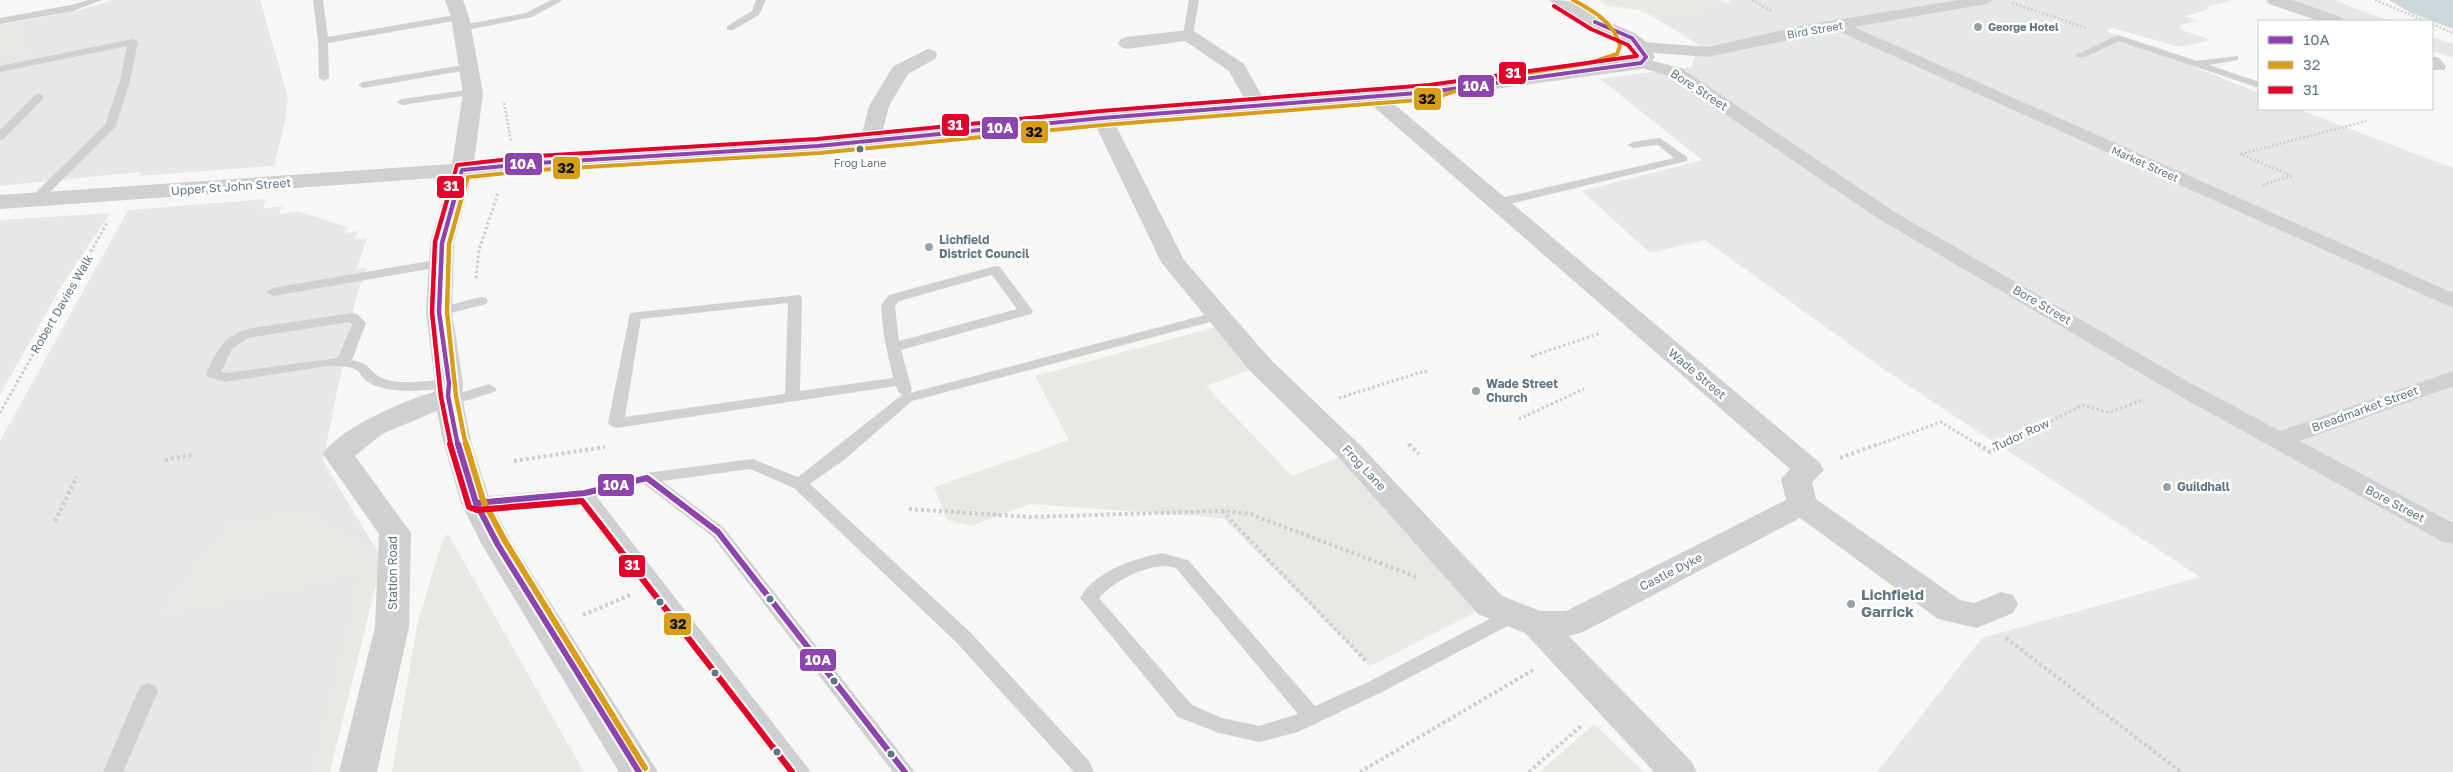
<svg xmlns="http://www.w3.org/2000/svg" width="2453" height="772" font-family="'Golos Text',sans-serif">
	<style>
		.built { fill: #e6e8e8 }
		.green { fill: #e7eae4 }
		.water { fill: #ccd8d9 }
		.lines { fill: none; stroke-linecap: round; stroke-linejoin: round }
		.path-far2 { stroke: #cccecf; stroke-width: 2.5; stroke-dasharray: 2 2; stroke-linecap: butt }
		.path-far1 { stroke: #cccecf; stroke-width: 3; stroke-dasharray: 2.5 2.5; stroke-linecap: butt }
		.path { stroke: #cccecf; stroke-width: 4; stroke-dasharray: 3 3; stroke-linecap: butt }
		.service { fill: #cfd0d1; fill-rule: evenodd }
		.pedestrian { fill: #cfd0d1; fill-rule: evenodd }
		.minor { fill: #cfd0d1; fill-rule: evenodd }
		.tertiary { fill: #cfd0d1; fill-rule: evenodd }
		.bus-1-far2-casing { stroke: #fff; stroke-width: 6 }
		.bus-1-far1-casing { stroke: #fff; stroke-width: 8 }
		.bus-1-casing { stroke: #fff; stroke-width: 10 }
		.bus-2-far2-casing { stroke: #fff; stroke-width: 6 }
		.bus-2-far1-casing { stroke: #fff; stroke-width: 8 }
		.bus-2-casing { stroke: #fff; stroke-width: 10 }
		.bus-3-far2-casing { stroke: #fff; stroke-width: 6 }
		.bus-3-far1-casing { stroke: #fff; stroke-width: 8 }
		.bus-3-casing { stroke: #fff; stroke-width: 10 }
		.bus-1-far2 { stroke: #8e44ad; stroke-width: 4 }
		.bus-1-far1 { stroke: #8e44ad; stroke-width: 4.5 }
		.bus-1 { stroke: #8e44ad; stroke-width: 6 }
		.bus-2-far2 { stroke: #d99d1a; stroke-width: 4 }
		.bus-2-far1 { stroke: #d99d1a; stroke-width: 4.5 }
		.bus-2 { stroke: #d99d1a; stroke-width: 6 }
		.bus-3-far2 { stroke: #e4002b; stroke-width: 4 }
		.bus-3-far1 { stroke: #e4002b; stroke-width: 4.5 }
		.bus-3 { stroke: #e4002b; stroke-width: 6 }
		.poi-dot { fill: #95a4ab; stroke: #fff; stroke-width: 2 }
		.bus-dot { fill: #607783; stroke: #fff; stroke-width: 2 }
		.labels { text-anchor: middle; stroke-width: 5; stroke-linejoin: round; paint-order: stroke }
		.far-poi-label { font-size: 11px; font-weight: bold; fill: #607783; stroke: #fff; text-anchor: start }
		.far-street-label { font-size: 11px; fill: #607783; stroke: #fff }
		.bus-label { font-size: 11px; fill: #607783; stroke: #fff }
		.street-label { font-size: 12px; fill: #607783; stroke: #fff }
		.poi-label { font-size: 12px; font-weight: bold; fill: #607783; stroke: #fff; text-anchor: start }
		.near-poi-label { font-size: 15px; font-weight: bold; fill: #607783; stroke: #fff; text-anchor: start }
		.line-badge { stroke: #fff; stroke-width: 2 }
		.badge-label { font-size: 14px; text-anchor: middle; font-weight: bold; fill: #fff }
		.pale-badge-label { font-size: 14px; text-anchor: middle; font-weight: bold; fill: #111 }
	</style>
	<rect width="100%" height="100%" fill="#f7f7f6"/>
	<!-- built -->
	<path class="built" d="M112 0H260L288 97 285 123 274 166 138 176 141 172 0 186V25L80 10Z
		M1731 0H2232L2206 7 2210 9 2185 16 2198 21 2180 25 2182 27 2179 29 2211 40 2179 47 2113 28 2106 31 2259 93V109H2298L2453 168V772H1877L1982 638 2200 577 1892 375 1705 240 1650 253 1582 191 1702 160 1600 79 1691 67 1699 45 1652 16 1729 4Z
		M2287 0H2339L2336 1 2390 21H2347Z
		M2432 37 2453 44V58L2432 51Z
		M266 199 263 209 282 206 279 214 298 211 347 227 344 233 358 231 355 239 367 238 357 269 367 267 356 298 323 461 382 559 330 772H0V441L128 210Z
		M110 213 61 287 0 395V220Z"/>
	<!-- green -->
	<path class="green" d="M1598 0H1722L1729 4 1652 16 1638 10 1608 6Z
		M21 21 26 51 0 57V25Z
		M1227 324 1261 366 1206 386 1292 476 1351 453 1490 605 1370 666 1223 518 1030 504 971 526 947 520 934 487 1069 440 1035 376Z
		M308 514 382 559 329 772H315L363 572 162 613 231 525Z
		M448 534 584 772H392L417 626 443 538Z
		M1594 724 1644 772H1540Z"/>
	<!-- water -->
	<path class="water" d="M2389 0H2453V29L2411 13Z"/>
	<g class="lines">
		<!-- path-far2 -->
		<path class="path-far2" d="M1752 0 1773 12
			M2375 0 2425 21
			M2012 3 2087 28
			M2432 24 2453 33
			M504 103 511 141
			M2263 185 2291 176 2241 154 2366 121"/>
		<!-- path-far1 -->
		<path class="path-far1" d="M476 278 479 250 498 193
			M1534 357 1532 356 1601 333
			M1339 398 1425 371 1428 373
			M0 413 108 221
			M1519 419 1584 389
			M1408 444 1410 446
			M1874 446 1941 422 1980 446
			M2002 446 2083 405 2109 413 2144 399"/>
		<!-- path -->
		<path class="path" d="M1409 444 1419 454
			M1978 444 1990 452 2005 444
			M1840 458 1878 444
			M165 460 192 455
			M514 461 605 447
			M909 509 1030 517 1222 511 1250 514 1417 577
			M1222 511 1366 661
			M55 521 77 477
			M583 615 630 595
			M2006 638 2181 772
			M1360 772 1533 670
			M1529 772 1583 724"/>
		<!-- service -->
		<path class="service" d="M88 0H102L73 11 0 24V18L71 5Z
			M313 0H323L328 37 460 14 465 17 460 20 328 43 329 78 324 81 319 78 318 41Z
			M551 0H563L532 17 462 31 457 28 462 25 526 13Z
			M756 0H766L759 15 733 30H727V26L752 11Z
			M1189 0H1199L1193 35 1188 38 1183 35Z
			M2118 35 2197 61 2238 56V60L2209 65 2259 82V88L2119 41 2085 57H2077L2076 55Z
			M133 39 138 42 130 81 116 126 39 203H31L29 200 31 197 105 125 120 81 127 46 0 72V66Z
			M469 64 473 65V69L363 88 358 85 363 82Z
			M473 89 478 92 477 94 402 105 397 102 402 99Z
			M39 94 43 95V99L4 139 0 140V130L35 95Z
			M1660 138 1687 157V161L1497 207 1491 203 1497 199 1674 158 1658 145 1633 148 1627 145 1633 142Z
			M441 259 448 263 446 266 273 296 266 292 273 288Z
			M995 266 1000 267 1033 311 1031 314 901 350 912 390 910 393 1220 311 1227 315 1225 318 912 401 844 460 810 484 970 632 1089 761 1094 772H1074L956 642 794 488 750 469 662 481 724 528 915 772H893L712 536 644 484 596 496 811 772H789L581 499 476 509 470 507 468 503 470 499 476 497 585 488 647 473 752 459 798 477 903 394 899 393 896 386 616 428 611 426 608 423 630 313 800 295 802 298 800 391 893 378 884 337 881 305 889 295ZM992 275 1017 309 899 341 895 306 899 301ZM788 303 785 394 625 417 641 319Z
			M481 297 486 298 488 301 486 304 439 316 432 312 434 309Z
			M352 313 357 314 366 323 352 360C370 364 366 367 378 376 394 387 431 380 449 379L454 380 456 383 454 386C433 391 387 395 368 382 364 380 361 374 358 371 350 365 336 366 327 366L225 382 208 377 206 374C218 349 223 335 252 328ZM349 322 352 324 338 358 226 373 221 372 232 349 248 338Z
			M489 384 497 389 494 392 449 406 441 401 444 398Z
			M1162 553 1188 560 1315 706 1368 682 1507 610 1513 608 1519 610 1522 615 1519 620 1382 692 1298 732 1259 742 1219 733 1178 717 1080 598C1095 571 1133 559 1162 553ZM1165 566 1176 568 1298 714 1259 726 1222 718 1192 705 1099 598C1114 581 1142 567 1165 566Z
			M148 683 155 686 158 691 123 772H103L138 691 141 686Z"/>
		<!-- pedestrian -->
		<path class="pedestrian" d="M1959 0H1993L1986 4 1854 27 2453 293V308L1836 30 1708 57 1644 52 1636 47 1644 42 1708 47 1806 25Z
			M1641 58 1681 68 1893 211 2185 380 2280 431 2453 371V386L2300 441 2453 523V544L2443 542 2169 390 1879 219 1669 76 1635 66 1633 63 1635 60Z"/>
		<!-- minor -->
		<path class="minor" d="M2266 0H2292L2341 17 2344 21H2319L2269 4Z
			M1188 30 1194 31 1244 64 1267 105 1264 109 1257 111 1250 109 1229 71 1185 41 1127 49 1121 47 1118 43 1121 39 1127 37Z
			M928 49 935 51 937 55 935 59 908 74 889 106 880 141 877 145 870 147 863 145 860 141 869 106 891 70 894 66Z
			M2432 56 2439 58 2446 66 2444 70H2432Z
			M1374 91 1381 93 1820 463 1824 470 1812 482 1816 499 1960 600 1974 603 2001 592 2013 595 2018 604 2013 613 1977 628 1938 619 1800 518 1583 632 1569 636 1691 761 1697 772H1654L1525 633 1478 614 1341 460 1251 372 1161 262 1092 118 1095 114 1102 112 1109 114 1112 118 1184 260 1271 360 1361 446 1502 596 1540 611H1566L1786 500 1781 479 1790 469 1367 101 1364 97 1367 93Z
			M448 388 458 390 462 396 458 402 382 434 355 456 411 533 409 627 377 772H339L375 627 379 534 323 454C342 425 415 396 448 388Z"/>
		<!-- tertiary -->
		<path class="tertiary" d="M445 0H463L469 17 483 93 474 162 818 140 1102 112 1430 86 1636 56C1633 46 1625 41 1615 36L1608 38 1602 37 1549 0C1579 0 1576 5 1600 18 1622 30 1645 30 1655 57L1648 67 1641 69 1430 98 1102 124 818 152 537 169 472 176 454 243 452 312 463 383 462 396 471 441 491 503 512 542 658 772H619L482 545 461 503 443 441 434 396 435 383 426 312 430 243 449 177 0 209V195L452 164 463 93 451 17Z"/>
		<!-- bus-1-far2 casing -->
		<g class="bus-1-far2-casing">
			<path id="bus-1-far2" d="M455 194 462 170 537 163 818 146 1102 118 1430 92 1641 63 1646 57 1632 38 1595 22"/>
		</g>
		<!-- bus-1-far1 casing -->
		<g class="bus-1-far1-casing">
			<path id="bus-1-far1" d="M456 193 442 243 439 312 449 383 448 396 458 446"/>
		</g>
		<!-- bus-1 casing -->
		<g class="bus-1-casing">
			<path id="bus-1" d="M458 444 476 503 498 545 639 772
				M476 503 585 493 647 478 718 532 905 772"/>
		</g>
		<!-- bus-2-far2 casing -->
		<g class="bus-2-far2-casing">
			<path id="bus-2-far2" d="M463 194 468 177 538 170 819 153 1103 125 1431 99 1496 78 1590 63 1617 54 1620 46C1615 23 1592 10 1573 0"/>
		</g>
		<!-- bus-2-far1 casing -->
		<g class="bus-2-far1-casing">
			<path id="bus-2-far1" d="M463 193 449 244 447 312 456 396 466 446"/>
		</g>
		<!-- bus-2 casing -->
		<g class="bus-2-casing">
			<path id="bus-2" d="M466 444 483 500 505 541 645 768
				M477 510 582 501 792 772"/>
		</g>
		<!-- bus-3-far2 casing -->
		<g class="bus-3-far2-casing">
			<path id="bus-3-far2" d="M449 194 457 165 537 156 817 139 1101 111 1429 85 1637 56 1628 45 1591 29 1554 6"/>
		</g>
		<!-- bus-3-far1 casing -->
		<g class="bus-3-far1-casing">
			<path id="bus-3-far1" d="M449 193 435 242 432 312 441 397 451 446"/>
		</g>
		<!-- bus-3 casing -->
		<g class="bus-3-casing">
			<path id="bus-3" d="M450 444 469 507 477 510 582 501 792 772"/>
		</g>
		<!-- bus-1-far2 -->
		<use href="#bus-1-far2" class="bus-1-far2"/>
		<!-- bus-1-far1 -->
		<use href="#bus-1-far1" class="bus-1-far1"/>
		<!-- bus-1 -->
		<use href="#bus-1" class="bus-1"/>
		<!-- bus-2-far2 -->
		<use href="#bus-2-far2" class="bus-2-far2"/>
		<!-- bus-2-far1 -->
		<use href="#bus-2-far1" class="bus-2-far1"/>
		<!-- bus-2 -->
		<use href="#bus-2" class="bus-2"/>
		<!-- bus-3-far2 -->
		<use href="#bus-3-far2" class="bus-3-far2"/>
		<!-- bus-3-far1 -->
		<use href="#bus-3-far1" class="bus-3-far1"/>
		<!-- bus-3 -->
		<use href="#bus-3" class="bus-3"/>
	</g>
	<!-- markers -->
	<g class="poi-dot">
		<circle cx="1978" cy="27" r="5"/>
		<circle cx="929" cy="247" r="5"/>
		<circle cx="1476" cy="391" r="5"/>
		<circle cx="2167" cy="487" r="5"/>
		<circle cx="1851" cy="604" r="5"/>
	</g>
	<g class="bus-dot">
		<circle cx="860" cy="149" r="4.5"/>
		<circle cx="770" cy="599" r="4.5"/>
		<circle cx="660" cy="602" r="4.5"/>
		<circle cx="715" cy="673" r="4.5"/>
		<circle cx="834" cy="681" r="4.5"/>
		<circle cx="777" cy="752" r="4.5"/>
		<circle cx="891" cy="754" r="4.5"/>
	</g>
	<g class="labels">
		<!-- far-poi labels -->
		<g class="far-poi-label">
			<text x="1988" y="31">George Hotel</text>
		</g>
		<!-- far-street labels -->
		<g class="far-street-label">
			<text transform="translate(1815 30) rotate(-10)" y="4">Bird Street</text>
			<text transform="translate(2145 164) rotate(24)" y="4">Market Street</text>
		</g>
		<!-- bus labels -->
		<g class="bus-label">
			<text x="860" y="167">Frog Lane</text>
		</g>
		<!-- street labels -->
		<g class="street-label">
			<text transform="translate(1699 90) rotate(33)" y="4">Bore Street</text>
			<text transform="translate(231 187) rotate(-4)" y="4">Upper St John Street</text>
			<text transform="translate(62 304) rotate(-60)" y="4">Robert Davies Walk</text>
			<text transform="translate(2042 305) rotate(30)" y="4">Bore Street</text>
			<text transform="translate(1697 374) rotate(40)" y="4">Wade Street</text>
			<text transform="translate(2365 409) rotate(-20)" y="4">Breadmarket Street</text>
			<text transform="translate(2021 435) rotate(-25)" y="4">Tudor Row</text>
			<text transform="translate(1364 468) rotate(47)" y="4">Frog Lane</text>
			<text transform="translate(2395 504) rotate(28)" y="4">Bore Street</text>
			<text transform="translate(1671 572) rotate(-27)" y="4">Castle Dyke</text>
			<text transform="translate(393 573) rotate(-90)" y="4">Station Road</text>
		</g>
		<!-- poi labels -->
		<g class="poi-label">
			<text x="939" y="244">Lichfield<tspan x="939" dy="14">District Council</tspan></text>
			<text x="1486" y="388">Wade Street<tspan x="1486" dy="14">Church</tspan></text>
			<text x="2177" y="491">Guildhall</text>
		</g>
		<!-- near-poi labels -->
		<g class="near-poi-label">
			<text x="1861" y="600">Lichfield<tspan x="1861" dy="17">Garrick</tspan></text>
		</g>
	</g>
	<g class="line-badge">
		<rect x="1498" y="61" width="29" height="24" rx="5" fill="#e4002b"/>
		<rect x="1457" y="74" width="38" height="24" rx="5" fill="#8e44ad"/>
		<rect x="1413" y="87" width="29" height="24" rx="5" fill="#d99d1a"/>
		<rect x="941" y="113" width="29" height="24" rx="5" fill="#e4002b"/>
		<rect x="981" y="116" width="38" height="24" rx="5" fill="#8e44ad"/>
		<rect x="1020" y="120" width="29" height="24" rx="5" fill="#d99d1a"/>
		<rect x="504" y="152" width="39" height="24" rx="5" fill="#8e44ad"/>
		<rect x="552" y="156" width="29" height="24" rx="5" fill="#d99d1a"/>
		<rect x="436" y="175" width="29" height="24" rx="5" fill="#e4002b"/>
		<rect x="597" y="473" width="38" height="24" rx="5" fill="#8e44ad"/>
		<rect x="618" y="554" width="28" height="24" rx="5" fill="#e4002b"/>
		<rect x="663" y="612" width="29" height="24" rx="5" fill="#d99d1a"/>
		<rect x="799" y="648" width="38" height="24" rx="5" fill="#8e44ad"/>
	</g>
	<g class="badge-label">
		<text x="1513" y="78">31</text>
		<text x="1476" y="91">10A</text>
		<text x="955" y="130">31</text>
		<text x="1000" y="133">10A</text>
		<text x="523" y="169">10A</text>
		<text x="451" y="191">31</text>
		<text x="616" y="490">10A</text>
		<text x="632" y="570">31</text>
		<text x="818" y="665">10A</text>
	</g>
	<g class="pale-badge-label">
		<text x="1427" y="104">32</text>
		<text x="1034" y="137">32</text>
		<text x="566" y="173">32</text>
		<text x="678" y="629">32</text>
	</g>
	<!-- legend -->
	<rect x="2258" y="20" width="175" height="90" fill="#ffffff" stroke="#bfc9cd"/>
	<rect x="2268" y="36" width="25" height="8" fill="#8e44ad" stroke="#bfc9cd"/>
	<text x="2303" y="45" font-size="15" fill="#607783">10A</text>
	<rect x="2268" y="61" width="25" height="8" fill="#d99d1a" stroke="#bfc9cd"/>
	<text x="2303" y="70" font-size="15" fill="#607783">32</text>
	<rect x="2268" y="86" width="25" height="8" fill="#e4002b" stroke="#bfc9cd"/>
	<text x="2303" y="95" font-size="15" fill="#607783">31</text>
</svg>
